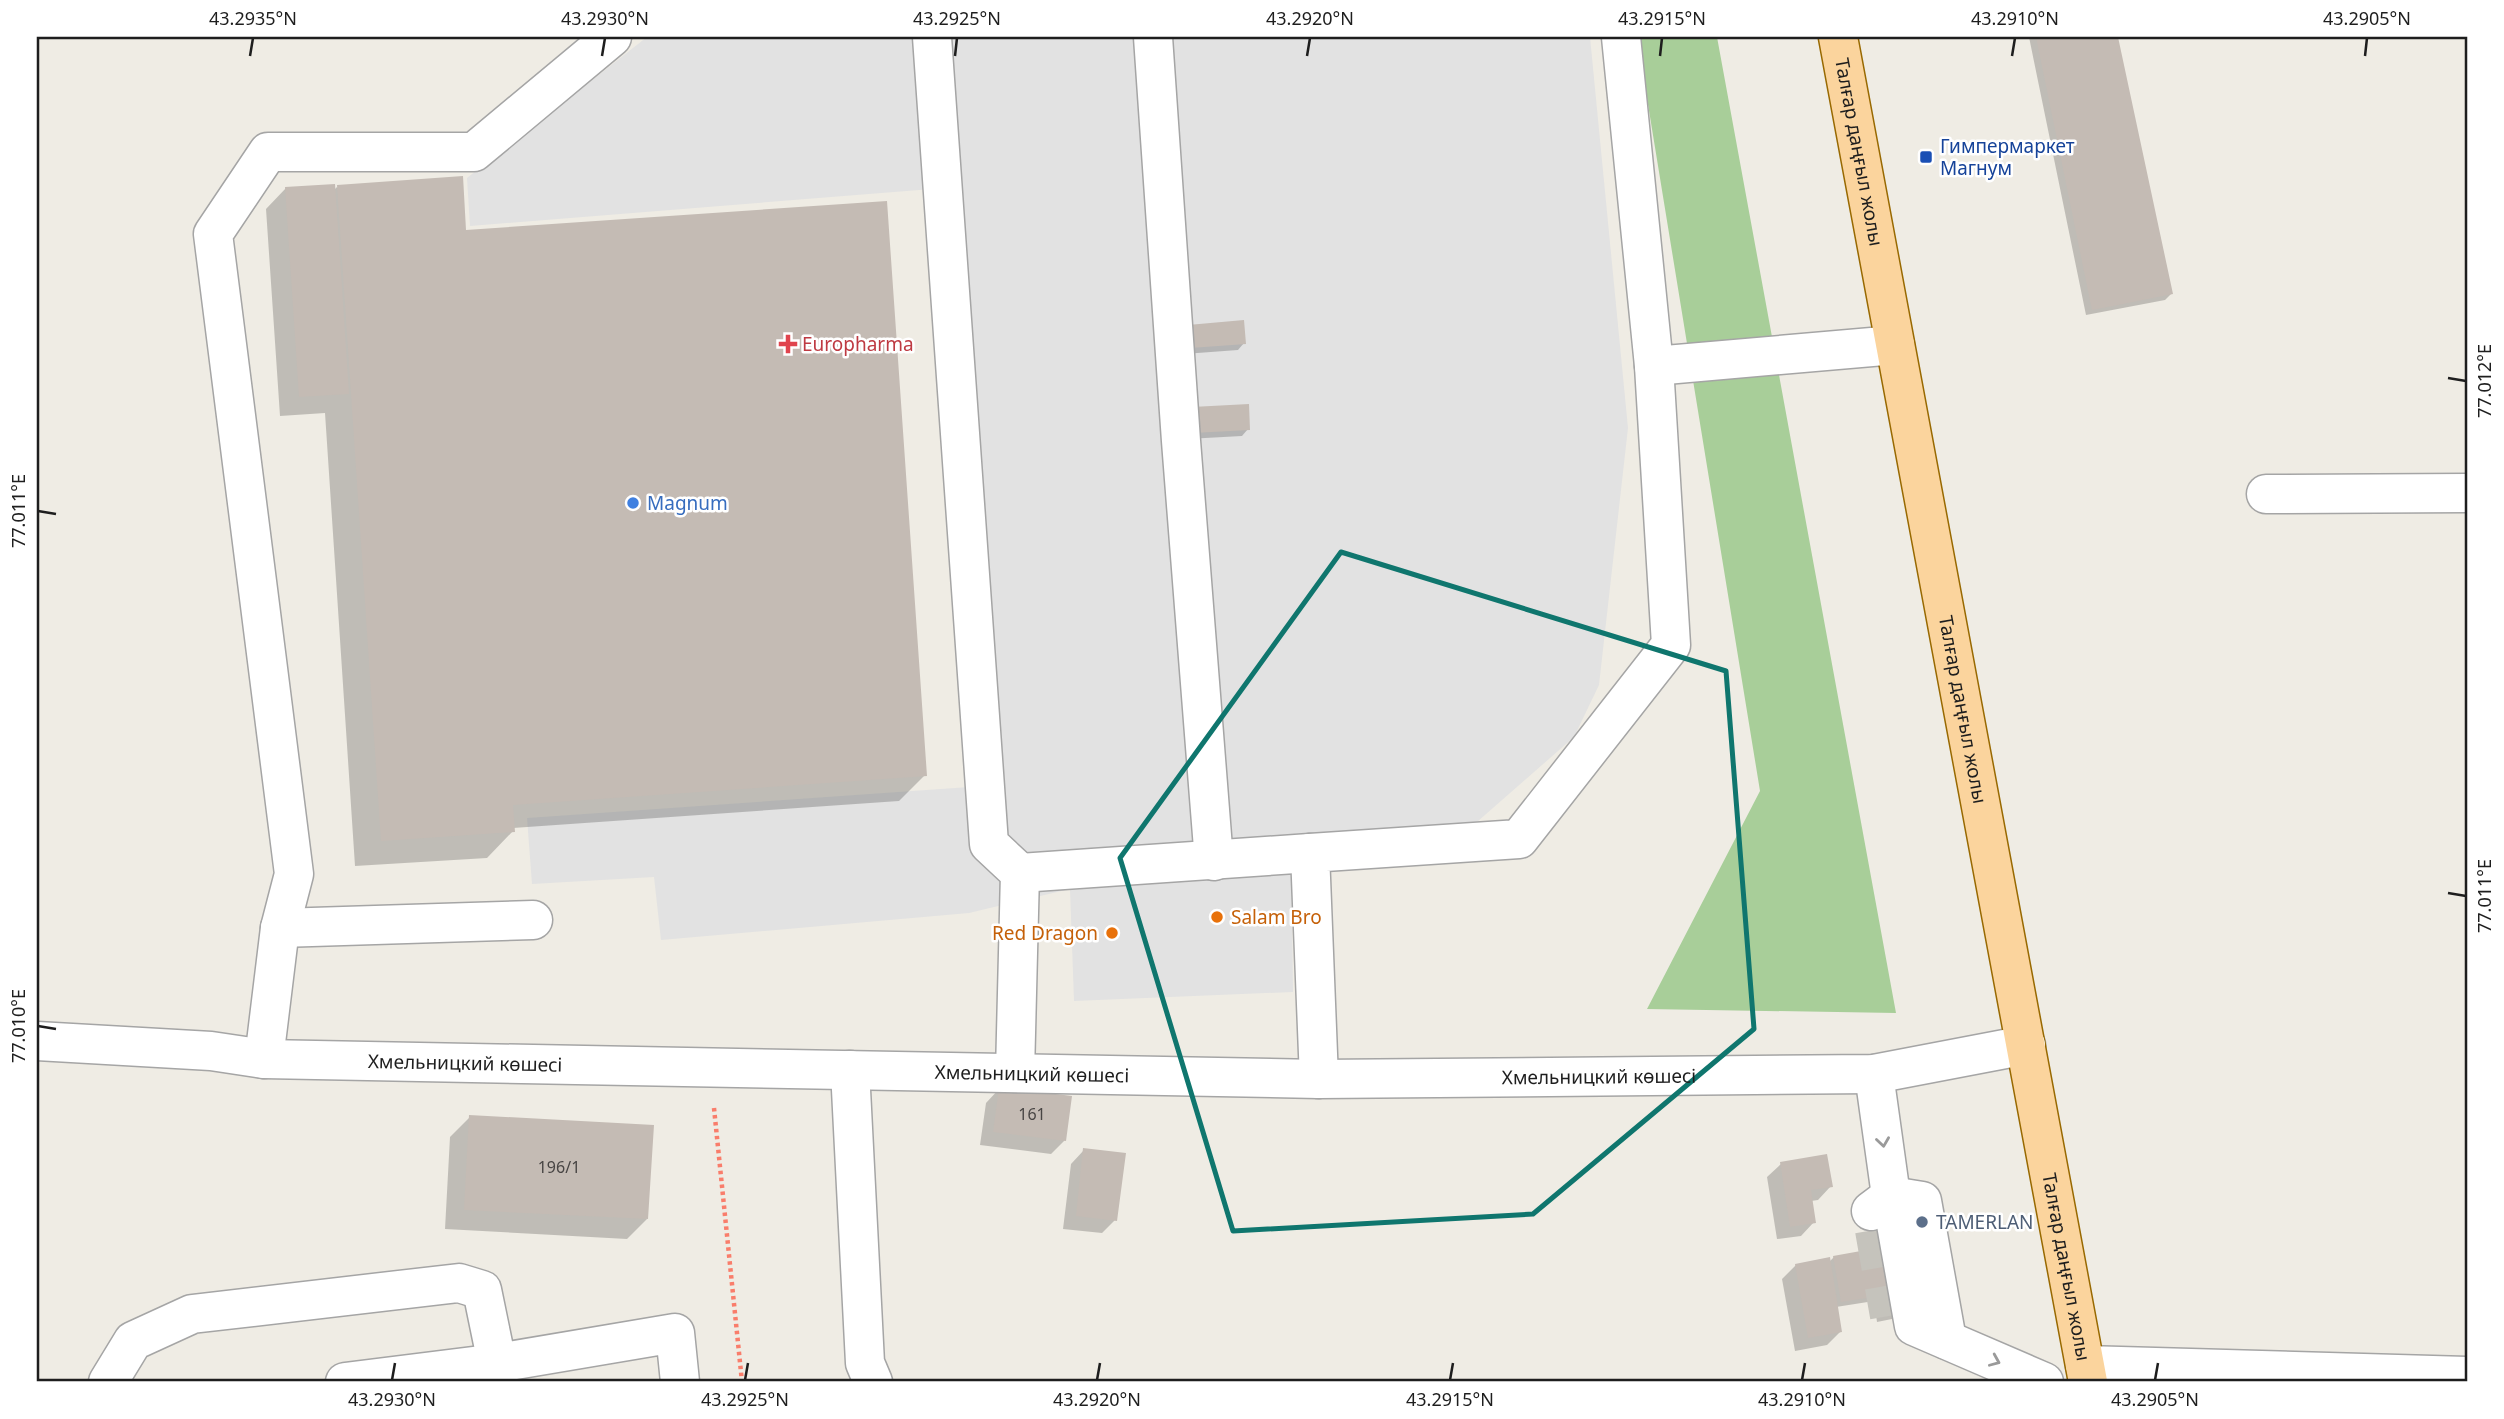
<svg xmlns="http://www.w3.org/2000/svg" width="2504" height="1419" font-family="'Noto Sans',sans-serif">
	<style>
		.forest { fill: #a8ce99 }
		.parking { fill: #e2e2e2 }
		.shadow { fill: #0003 }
		.building { fill: #c4bbb4 }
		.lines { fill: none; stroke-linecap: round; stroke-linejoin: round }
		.minor-tunnel { stroke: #c5c3bc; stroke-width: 38; stroke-dasharray: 38 19; stroke-linecap: butt }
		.minor-casing { stroke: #a5a5a5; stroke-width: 41 }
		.major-casing { stroke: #986901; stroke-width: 41 }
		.path { stroke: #f97d6b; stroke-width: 4.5; stroke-dasharray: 3.5 3.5; stroke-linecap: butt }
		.minor { stroke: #fff; stroke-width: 38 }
		.major { stroke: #fbd49d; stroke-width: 38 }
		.oneway { stroke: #9a9a9a }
		.marked { fill: none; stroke: #0f766e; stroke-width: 5; stroke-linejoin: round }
		.ticks { fill: none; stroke: #1e1e1e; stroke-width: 2.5 }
		.transit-dot { fill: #1a4fb4; stroke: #fff; stroke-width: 2.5 }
		.health-dot { fill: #e0444e; stroke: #fff; stroke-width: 2.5 }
		.shop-dot { fill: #3f7fe0; stroke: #fff; stroke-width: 2.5 }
		.food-dot { fill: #e8710a; stroke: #fff; stroke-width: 2.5 }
		.service-dot { fill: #5c6f8a; stroke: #fff; stroke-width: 2.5 }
		.labels { text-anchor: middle; stroke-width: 5; stroke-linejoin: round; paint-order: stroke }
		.number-label { font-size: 16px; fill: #484544 }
		.transit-label { font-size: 19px; fill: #164399; stroke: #fff; text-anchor: start }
		.street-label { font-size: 19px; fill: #1e1e1e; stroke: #fff }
		.health-label { font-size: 19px; fill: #be3a42; stroke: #fff; text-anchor: start }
		.shop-label { font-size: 19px; fill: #366cbe; stroke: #fff; text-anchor: start }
		.food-label { font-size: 19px; fill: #c56008; stroke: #fff; text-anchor: start }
		.service-label { font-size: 19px; fill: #4e5e75; stroke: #fff; text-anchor: start }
		.neatline { fill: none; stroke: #1e1e1e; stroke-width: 2.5 }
		.ticks-label { font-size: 18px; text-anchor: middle; fill: #1e1e1e }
	</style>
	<rect width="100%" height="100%" fill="#efece4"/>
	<!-- forest -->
	<path class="forest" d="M1637 37H1717L1896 1013 1647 1009 1760 791Z"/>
	<!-- parking -->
	<path class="parking" d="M647 37H1590L1628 428 1599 685 1574 737 1469 829 1291 839 1293 992 1074 1001 1070 889 969 913 661 940 654 877 532 884 527 818 998 785 957 187 470 226 467 178Z"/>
	<!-- shadow -->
	<path class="shadow" d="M2029 37H2117L2171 294 2165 300 2086 315Z
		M337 187 925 775 899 801 513 828V831L487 858 355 866 325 413 280 416 266 209 286 188 333 191Z
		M1182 333 1244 343 1238 350 1184 354Z
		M1186 416 1248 429 1242 436 1187 439Z
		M999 1089 1065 1140 1051 1154 980 1145 986 1103Z
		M470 1117 647 1219 627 1239 445 1229 450 1137Z
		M1084 1150 1115 1220 1102 1233 1063 1229 1071 1164Z
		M1781 1164 1831 1186 1818 1200 1811 1201 1814 1222 1801 1236 1777 1239 1767 1177Z
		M1870 1233 1897 1318 1877 1322 1874 1301 1836 1307 1841 1331 1827 1345 1795 1351 1782 1279 1796 1265 1829 1262 1834 1257 1865 1252 1863 1239Z"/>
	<!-- building -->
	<path class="building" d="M2036 37H2118L2173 294 2092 310Z
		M463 176 466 230 887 201 927 776 513 805 515 832 381 841 337 185Z
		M335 184 349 394 299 397 285 187Z
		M1244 320 1246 344 1190 348 1188 325Z
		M1249 404 1250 430 1193 433 1192 407Z
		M999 1087 1072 1096 1066 1141 993 1132Z
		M469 1115 654 1125 648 1219 464 1210Z
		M1083 1148 1126 1153 1117 1221 1076 1216Z
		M1827 1154 1833 1187 1811 1190 1816 1223 1790 1227 1780 1162Z
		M1891 1227 1905 1312 1883 1316 1880 1296 1841 1302 1833 1256 1872 1249 1869 1231Z
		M1830 1257 1842 1332 1808 1338 1795 1264Z"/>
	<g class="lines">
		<!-- minor-tunnel -->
		<path class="minor-tunnel" d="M1874 1230 1889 1316"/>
		<!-- minor casing -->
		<g class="minor-casing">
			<g id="minor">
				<path d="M932 37 989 844 1020 873 1015 1073"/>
				<path d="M1153 37 1181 441 1214 861"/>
				<path d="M1621 37 1654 366 1895 345"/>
				<path d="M2266 494 2467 493"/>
				<path d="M1020 873 1310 853"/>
				<path d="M280 928 533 920"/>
				<path id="s1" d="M37 1041 211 1051 264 1059 1319 1079 1874 1074 2026 1045"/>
				<path d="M264 1059 280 928 294 874 213 234 268 152H474L612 37"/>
				<path d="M850 1070 865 1363 873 1382"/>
				<path d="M1874 1074 1891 1196 1914 1326 2044 1382"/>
				<path d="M1319 1079 1310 853 1519 839 1671 645 1654 366"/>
				<path d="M1871 1211 1891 1196 1922 1201 1947 1340"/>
				<path d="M2085 1365 2467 1376"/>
				<path d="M108 1382 133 1341 192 1314 459 1283 482 1290 497 1363"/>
				<path d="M345 1382 497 1363 675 1333 680 1382"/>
			</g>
		</g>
		<!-- major casing -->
		<g class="major-casing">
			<g id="major">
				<path id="s2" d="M1838 37 2088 1382"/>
			</g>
		</g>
		<!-- path -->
		<path class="path" d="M714 1108 742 1382"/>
		<!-- minor -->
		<use href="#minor" class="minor"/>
		<!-- major -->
		<use href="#major" class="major"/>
	</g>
	<!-- one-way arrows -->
	<defs><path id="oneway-chevron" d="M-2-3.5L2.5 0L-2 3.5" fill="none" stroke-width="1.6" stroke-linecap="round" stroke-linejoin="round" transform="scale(1.75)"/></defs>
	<g class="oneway">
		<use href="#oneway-chevron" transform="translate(1883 1142) rotate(82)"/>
		<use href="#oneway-chevron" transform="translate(1995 1361) rotate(23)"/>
	</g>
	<!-- marked area -->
	<path class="marked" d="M1341 552 1726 671 1754 1029 1533 1214 1233 1231 1120 858Z"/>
	<!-- ticks -->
	<path class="ticks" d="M250 56 253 38M602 56 605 38M955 56 957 38M1307 56 1310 38M1660 56 1662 38M2012 56 2015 38M2365 56 2367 38M2448 378 2466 381M38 511 56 514M2448 893 2466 896M38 1026 56 1029M392 1380 395 1363M745 1380 748 1363M1097 1380 1100 1363M1450 1380 1453 1363M1802 1380 1805 1363M2155 1380 2158 1363"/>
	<!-- markers -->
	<rect class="transit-dot" x="1919" y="150" width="14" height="14" rx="3.5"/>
	<path class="health-dot" d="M784.5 333.5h7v7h7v7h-7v7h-7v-7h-7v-7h7z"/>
	<circle class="shop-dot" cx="633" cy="503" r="7"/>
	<g class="food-dot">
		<circle cx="1217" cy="917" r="7"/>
		<circle cx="1112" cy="933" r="7"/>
	</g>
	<circle class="service-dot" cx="1922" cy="1222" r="7"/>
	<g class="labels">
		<!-- number labels -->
		<g class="number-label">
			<text x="1032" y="1120">161</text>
			<text x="559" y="1173">196/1</text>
		</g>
		<!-- transit labels -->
		<g class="transit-label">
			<text x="1940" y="153">Гимпермаркет<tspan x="1940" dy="22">Магнум</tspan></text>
		</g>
		<!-- street labels -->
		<g class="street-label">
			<text dy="7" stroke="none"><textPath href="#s2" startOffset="117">Талғар даңғыл жолы</textPath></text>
			<text dy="7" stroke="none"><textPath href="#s2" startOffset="684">Талғар даңғыл жолы</textPath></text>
			<text dy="7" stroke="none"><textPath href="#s1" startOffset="429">Хмельницкий көшесі</textPath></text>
			<text dy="7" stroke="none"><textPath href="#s1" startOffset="996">Хмельницкий көшесі</textPath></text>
			<text dy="7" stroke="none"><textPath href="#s1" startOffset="1563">Хмельницкий көшесі</textPath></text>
			<text dy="7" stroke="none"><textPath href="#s2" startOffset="1251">Талғар даңғыл жолы</textPath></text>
		</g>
		<!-- health labels -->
		<g class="health-label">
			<text x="802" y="351">Europharma</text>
		</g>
		<!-- shop labels -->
		<g class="shop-label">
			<text x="647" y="510">Magnum</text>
		</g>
		<!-- food labels -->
		<g class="food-label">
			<text x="1231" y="924">Salam Bro</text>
			<text x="1098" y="940" text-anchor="end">Red Dragon</text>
		</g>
		<!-- service labels -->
		<g class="service-label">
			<text x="1936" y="1229">TAMERLAN</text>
		</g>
	</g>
	<!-- border -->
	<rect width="2504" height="1419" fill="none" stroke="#ffffff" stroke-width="77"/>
	<rect x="38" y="38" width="2428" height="1342" class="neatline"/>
	<g class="ticks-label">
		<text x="253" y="25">43.2935°N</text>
		<text x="605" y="25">43.2930°N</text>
		<text x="957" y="25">43.2925°N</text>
		<text x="1310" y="25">43.2920°N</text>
		<text x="1662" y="25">43.2915°N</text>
		<text x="2015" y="25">43.2910°N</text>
		<text x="2367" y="25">43.2905°N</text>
		<text transform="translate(2485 381) rotate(-90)" y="6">77.012°E</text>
		<text transform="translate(19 511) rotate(-90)" y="6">77.011°E</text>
		<text transform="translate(2485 896) rotate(-90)" y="6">77.011°E</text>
		<text transform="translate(19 1026) rotate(-90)" y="6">77.010°E</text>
		<text x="392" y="1406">43.2930°N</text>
		<text x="745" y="1406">43.2925°N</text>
		<text x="1097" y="1406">43.2920°N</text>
		<text x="1450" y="1406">43.2915°N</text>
		<text x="1802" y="1406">43.2910°N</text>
		<text x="2155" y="1406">43.2905°N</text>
	</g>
</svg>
